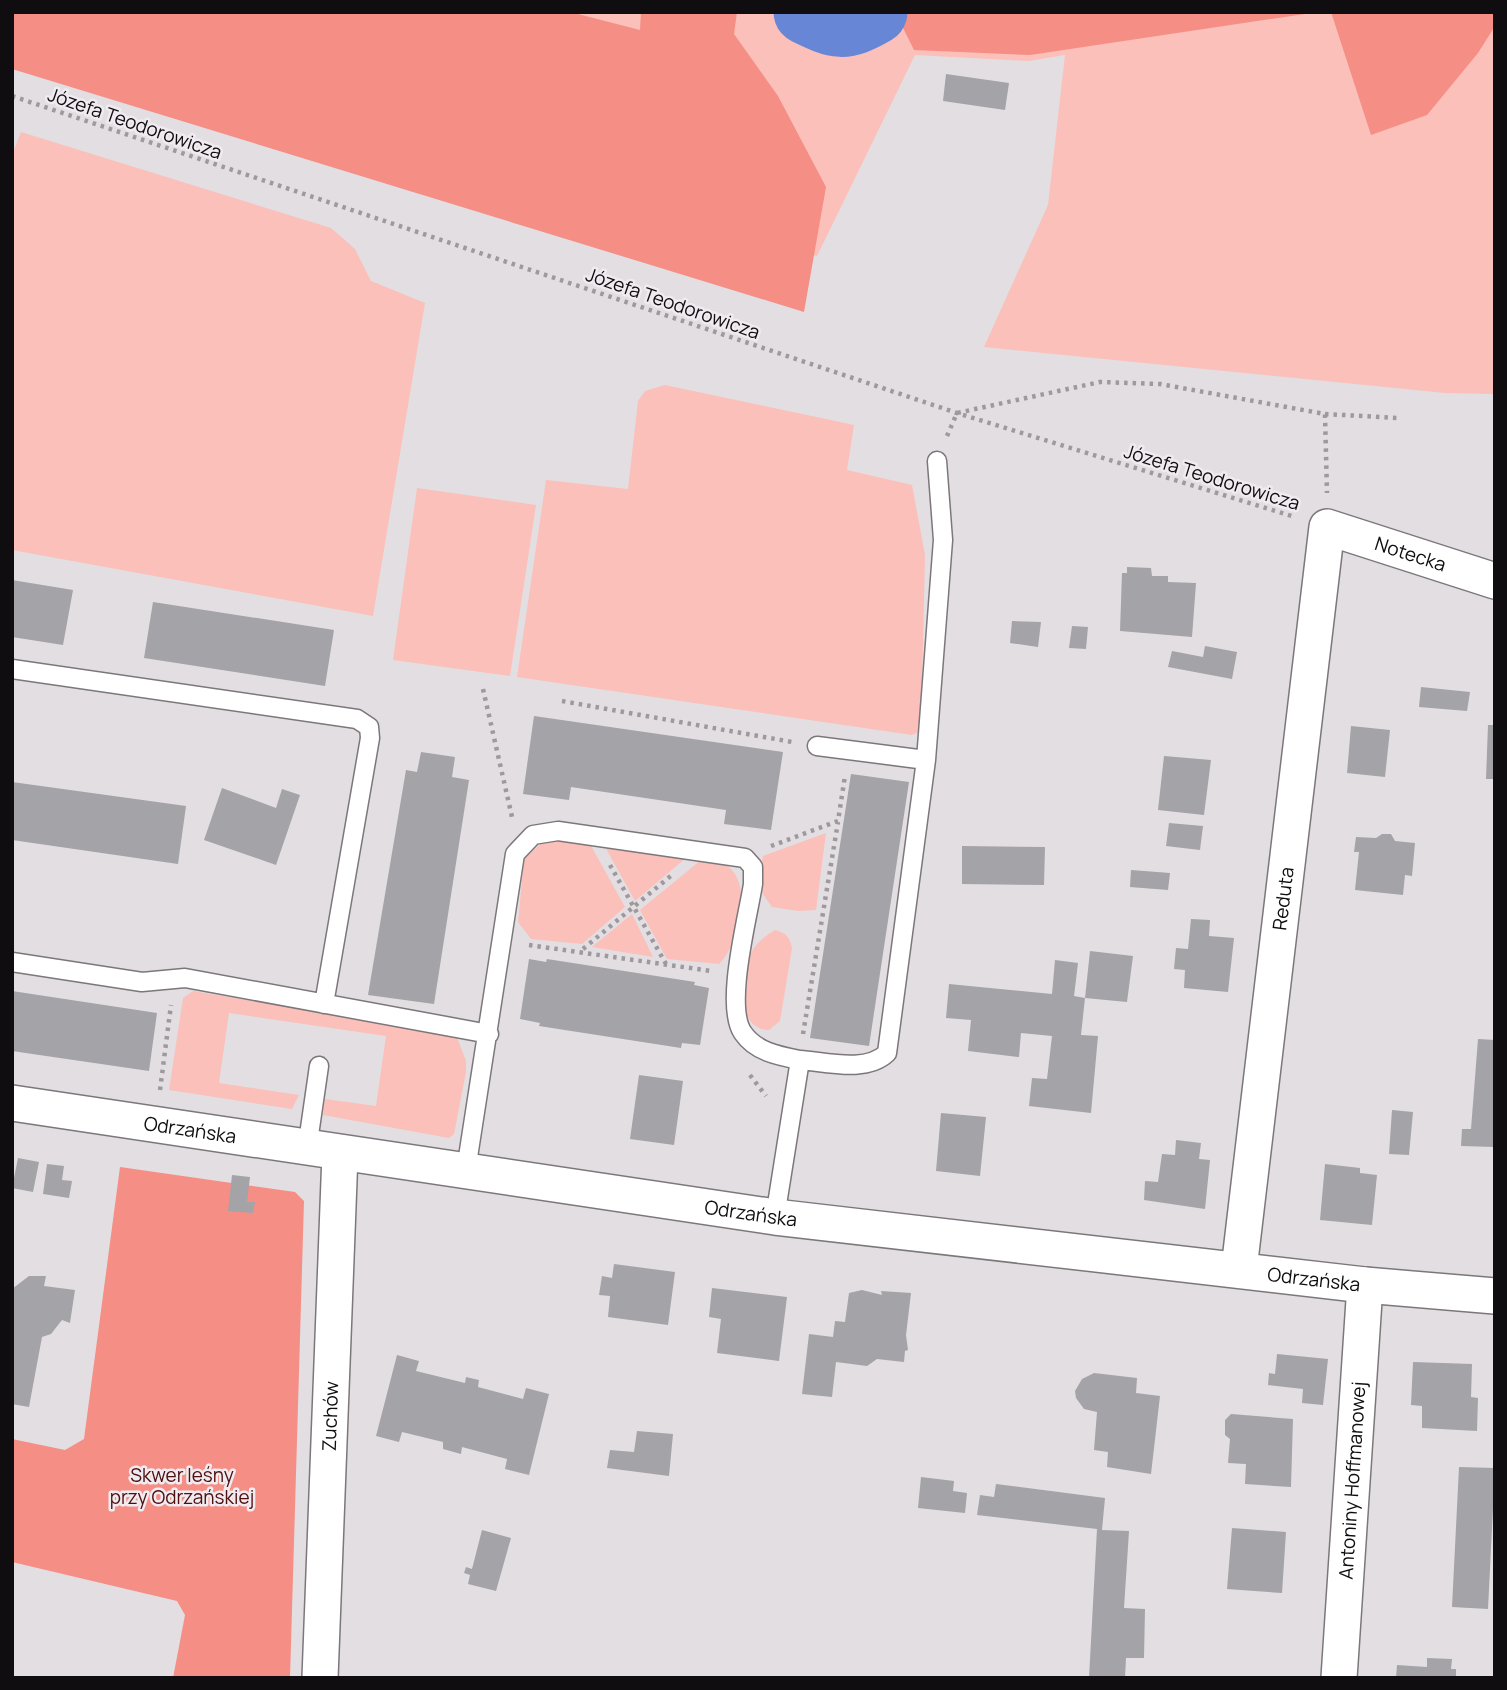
<svg xmlns="http://www.w3.org/2000/svg" width="1507" height="1690" font-family="Manrope,sans-serif">
	<style>
		.green { fill: #fac0b9 }
		.forest { fill: #f58e85 }
		.lines { fill: none; stroke-linecap: round; stroke-linejoin: round }
		.river { stroke: #6886d6; stroke-width: 65 }
		.building { fill: #a4a3a8 }
		.service-casing { stroke: #7b777b; stroke-width: 21 }
		.minor-casing { stroke: #7b777b; stroke-width: 38 }
		.path { stroke: #9d999c; stroke-width: 4.5; stroke-dasharray: 3.5 5; stroke-linecap: butt }
		.service { stroke: #fff; stroke-width: 18 }
		.minor { stroke: #fff; stroke-width: 35 }
		.labels { text-anchor: middle; stroke-width: 5; stroke-linejoin: round; paint-order: stroke }
		.street-label { font-size: 19px; fill: #0f0d0f; stroke: #f0ebf0 }
		.park-label { font-size: 19px; fill: #4e0f0f; stroke: #f0ebf0 }
	</style>
	<rect width="100%" height="100%" fill="#e3dee2"/>
	<!-- green -->
	<path class="green" d="M12 12H1495V394L1445 393 984 347 1048 205 1065 55 1029 61 915 55 817 256 373 142Z
		M21 132 331 228 355 249 371 281 425 303 373 616 12 550V155Z
		M665 385 854 425 847 470 912 485 925 555 921 731 912 735 517 677 546 480 628 489 638 401 645 391Z
		M417 488 536 505 510 676 393 660Z
		M826 833 816 910 798 911 772 907 758 887 763 856Z
		M559 838 590 844 625 907 582 944 531 939 518 922 524 859 544 841Z
		M604 845 687 857 635 901Z
		M701 860C707 861 718 861 723 863 756 880 739 945 719 964L667 959 640 910Z
		M632 914 653 957 592 947Z
		M775 930C786 933 790 937 792 948L780 1021 769 1030C734 1029 740 974 751 953 756 943 765 936 775 930Z
		M193 991 456 1035 466 1061V1072L454 1134 449 1138 323 1115 325 1099 376 1106 386 1036 229 1013 219 1083 299 1095 292 1109 169 1090 183 998Z"/>
	<!-- forest -->
	<path class="forest" d="M12 12H570L640 30 641 12H737L734 34 778 96 826 187 804 312 12 69Z
		M895 12H1318L1030 55 914 50Z
		M1331 12H1495V26L1478 53 1427 115 1371 135Z
		M120 1167 295 1192 304 1201 290 1678H173L185 1615 177 1601 12 1562V1439L65 1450 84 1439Z"/>
	<g class="lines">
		<!-- river -->
		<path class="river" d="M806 12C837 27 844 30 875 12"/>
	</g>
	<!-- building -->
	<path class="building" d="M946 74 1009 83 1005 110 943 101Z
		M1127 567 1151 568 1152 576H1168V582L1196 583 1192 637 1120 631 1122 573H1127Z
		M12 580 73 590 63 645 12 637Z
		M153 602 334 630 325 686 144 658Z
		M1012 621 1041 622 1038 647 1010 643Z
		M1072 626 1088 627 1086 649 1069 648Z
		M1205 646 1237 652 1232 679 1168 667 1172 651 1203 657Z
		M1421 687 1470 692 1467 711 1419 707Z
		M534 716 783 752 771 830 724 824 726 810 571 787 569 800 523 794Z
		M1488 725H1495V779H1486Z
		M1351 726 1390 730 1385 777 1347 773Z
		M421 752 455 757 452 777 469 780 434 1004 368 995 406 770 417 772Z
		M1164 756 1211 760 1204 815 1158 810Z
		M851 774 909 782 869 1046 810 1038Z
		M12 782 186 806 178 864 12 840Z
		M222 788 276 808 282 789 300 795 276 865 204 840Z
		M1169 823 1203 826 1200 850 1166 846Z
		M1382 834H1391L1395 841 1415 843 1412 876 1405 875 1403 895 1355 890 1359 852H1354L1356 837 1376 838Z
		M962 846 1045 847 1044 885 962 884Z
		M1131 870 1170 873 1168 890 1130 887Z
		M1191 919 1210 920 1209 936 1234 938 1228 992 1184 988 1185 970 1174 969 1176 948 1188 949Z
		M1090 951 1133 956 1127 1002 1085 998Z
		M529 959 546 962 547 959 695 982 694 985 709 988 700 1045 682 1043 681 1048 539 1026 540 1023 520 1019Z
		M1055 960 1078 963 1074 996 1085 998 1081 1035 1098 1036 1091 1113 1029 1106 1032 1078 1047 1079 1052 1036 1021 1033 1019 1057 968 1051 971 1020 946 1018 949 984 1052 994Z
		M12 991 157 1013 149 1071 12 1051Z
		M1478 1039 1495 1040V1147L1461 1146 1462 1129H1471Z
		M639 1075 683 1081 674 1145 630 1139Z
		M1392 1110 1413 1112 1409 1155 1389 1154Z
		M941 1113 986 1117 980 1176 936 1171Z
		M1176 1140 1201 1143 1199 1159 1210 1160 1205 1209 1144 1200 1145 1181 1158 1182 1162 1154 1175 1155Z
		M18 1158 39 1162 33 1192 12 1188Z
		M47 1164 64 1166 62 1180 72 1181 69 1198 43 1194Z
		M1325 1164 1360 1168V1173L1377 1175 1372 1225 1320 1220Z
		M232 1175 250 1177 247 1202H255L253 1213 228 1211Z
		M614 1264 675 1272 668 1325 608 1317 610 1296 599 1295 602 1276 612 1278Z
		M29 1276H46L44 1286 75 1290 70 1323 62 1320 51 1334 42 1337 29 1407 12 1404V1289Z
		M712 1288 787 1297 779 1361 717 1353 721 1319 709 1317Z
		M862 1290 882 1295 881 1291 911 1293 906 1335 908 1350 905 1351 904 1362 877 1359 867 1366 836 1362 832 1397 802 1394 809 1334 833 1337 835 1321 845 1322 849 1293Z
		M1277 1354 1328 1359 1323 1405 1302 1403 1303 1389 1268 1385 1269 1373 1275 1374Z
		M397 1355 419 1361 416 1371 465 1383 466 1377 479 1380 478 1387 523 1399 526 1388 549 1394 529 1475 505 1469 507 1459 462 1447 461 1454 443 1449V1442L402 1432 399 1442 376 1436Z
		M1413 1362 1472 1364 1471 1397 1478 1398 1477 1431 1422 1428V1406L1411 1405Z
		M1094 1373 1137 1378 1136 1393 1160 1396 1151 1474 1107 1467 1108 1452 1094 1450 1097 1412 1084 1409 1076 1398 1075 1391 1082 1379Z
		M1231 1414 1293 1419 1291 1487 1245 1484 1246 1464 1228 1463 1230 1439 1225 1435V1420Z
		M637 1431 673 1434 669 1476 607 1468 610 1450 634 1452Z
		M1459 1467 1495 1468 1488 1609 1452 1607Z
		M921 1477 954 1481 953 1491 967 1493 965 1513 918 1508Z
		M996 1484 1105 1498 1102 1530 1129 1531 1124 1608 1145 1609 1144 1658H1126L1125 1678H1089L1097 1529 977 1515 980 1495 994 1497Z
		M1232 1528 1286 1532 1282 1593 1227 1589Z
		M482 1530 511 1538 496 1591 468 1584 470 1575 464 1573 466 1567 472 1569Z
		M1427 1658 1452 1659 1451 1669H1456V1678H1396L1397 1665 1427 1667Z"/>
	<g class="lines">
		<!-- service casing -->
		<g class="service-casing">
			<path id="service" d="M12 669 357 719 369 727 370 738 324 1004
				M817 746 926 760 943 540 937 461
				M12 962 142 982 185 978 489 1034
				M307 1149 319 1066
				M466 1170 515 854 533 835 558 831 745 858 753 867V884C748 917 724 1006 743 1033 756 1052 779 1056 800 1060
				M775 1217 800 1060C827 1062 866 1073 887 1053L926 760"/>
		</g>
		<!-- minor casing -->
		<g class="minor-casing">
			<g id="minor">
				<path id="s1" d="M12 1103 775 1217 1365 1285 1495 1296"/>
				<path id="s2" d="M1239 1269 1327 527 1495 581"/>
				<path id="s3" d="M320 1678 340 1154"/>
				<path id="s4" d="M1339 1678 1365 1285"/>
			</g>
		</g>
		<!-- path -->
		<path class="path" d="M12 96 957 413 1295 517
			M1325 414 1398 418
			M947 436 957 413 1100 382 1160 384 1325 414 1327 493
			M483 689 512 817
			M562 701 792 742
			M771 846 838 821 845 776
			M610 865 666 964
			M529 945 711 971
			M583 949 673 874
			M803 1034 838 822
			M750 1075 766 1096
			M160 1090 171 1005"/>
		<!-- service -->
		<use href="#service" class="service"/>
		<!-- minor -->
		<use href="#minor" class="minor"/>
	</g>
	<g class="labels">
		<!-- street labels -->
		<g class="street-label">
			<text transform="translate(135 123) rotate(19)" y="7">Józefa Teodorowicza</text>
			<text transform="translate(673 303) rotate(19)" y="7">Józefa Teodorowicza</text>
			<text transform="translate(1212 477) rotate(17)" y="7">Józefa Teodorowicza</text>
			<text dy="7" stroke="none"><textPath href="#s2" startOffset="835">Notecka</textPath></text>
			<text dy="7" stroke="none"><textPath href="#s2" startOffset="373">Reduta</textPath></text>
			<text dy="7" stroke="none"><textPath href="#s1" startOffset="180">Odrzańska</textPath></text>
			<text dy="7" stroke="none"><textPath href="#s1" startOffset="747">Odrzańska</textPath></text>
			<text dy="7" stroke="none"><textPath href="#s1" startOffset="1314">Odrzańska</textPath></text>
			<text dy="7" stroke="none"><textPath href="#s3" startOffset="262">Zuchów</textPath></text>
			<text dy="7" stroke="none"><textPath href="#s4" startOffset="198">Antoniny Hoffmanowej</textPath></text>
		</g>
		<!-- park labels -->
		<g class="park-label">
			<text x="182" y="1482">Skwer leśny<tspan x="182" dy="22">przy Odrzańskiej</tspan></text>
		</g>
	</g>
	<!-- border -->
	<rect width="1507" height="1690" fill="none" stroke="#0f0d0f" stroke-width="28"/>
</svg>
